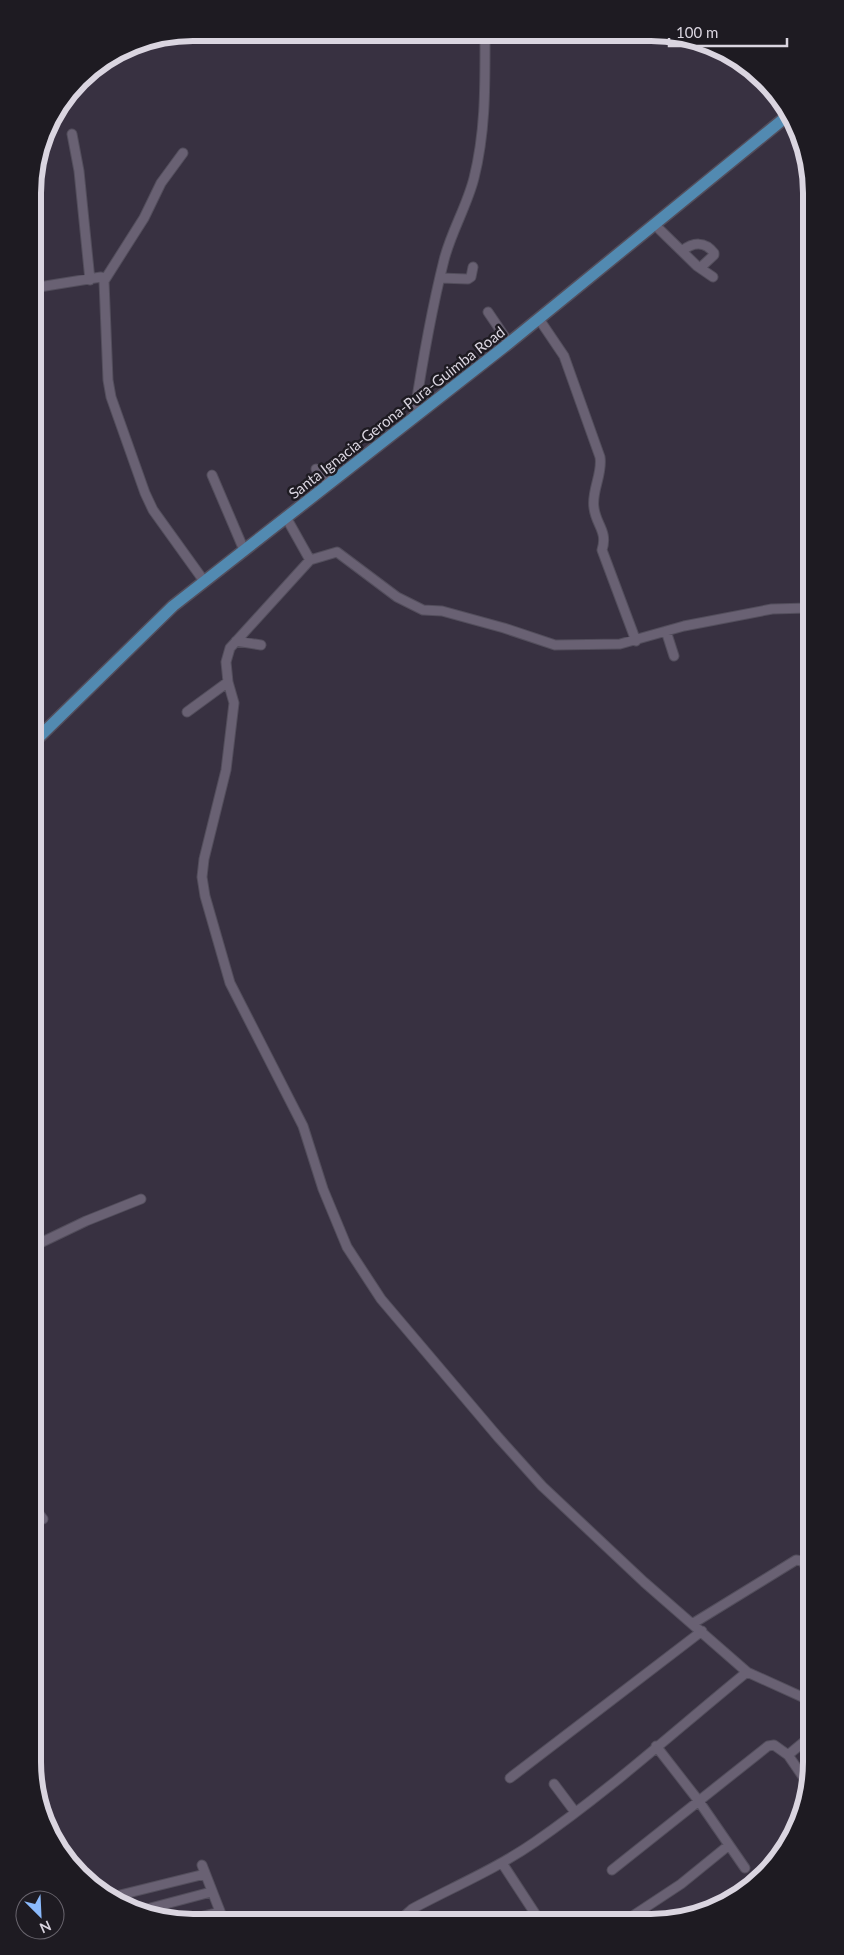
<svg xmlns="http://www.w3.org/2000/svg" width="844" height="1955" font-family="Lato,sans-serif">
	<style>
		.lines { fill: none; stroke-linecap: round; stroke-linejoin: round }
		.minor-casing { stroke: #534e5c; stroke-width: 11 }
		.major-casing { stroke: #534e5c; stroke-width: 14 }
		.minor { stroke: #696173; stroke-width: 9 }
		.major { stroke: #528ab1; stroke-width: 11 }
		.labels { text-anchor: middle; stroke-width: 5; stroke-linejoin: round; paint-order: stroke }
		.street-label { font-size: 15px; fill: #dad5e0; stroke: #1e1b22 }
		.rim { fill: none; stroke: #dad5e0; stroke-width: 6 }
	</style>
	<rect width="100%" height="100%" fill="#383141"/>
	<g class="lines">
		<!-- minor casing -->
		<g class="minor-casing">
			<path id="minor" d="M72 134 79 171 90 280
				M183 153 161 183 144 218 104 281 108 380 111 397 145 493 153 510 204 581
				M654 224 697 266 713 277
				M682 251C693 242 705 241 714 253V255L700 268
				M440 278 468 279 471 277 473 267
				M33 288 101 277 104 281
				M488 312 509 343
				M539 319 564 356 600 457C603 474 591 491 594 508 596 525 608 531 602 550L636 641
				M414 417C422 364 431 312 444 260 451 232 467 206 474 178 486 130 485 83 485 34
				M316 469 330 483
				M212 475 244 550
				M287 519 310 560 230 648 226 662 228 682 234 703 226 770 204 859 202 877 205 896 230 983 303 1126 323 1189 347 1247 381 1299 498 1437 542 1486 644 1582 747 1672
				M310 560 337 552 397 597 423 610 442 611 504 628 555 645 620 644 684 626 772 609 808 608
				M666 631 674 656
				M236 641 261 645
				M187 712 228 682
				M36 1245 86 1221 141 1199
				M37 1511 43 1519
				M692 1624 796 1560 802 1561 811 1574
				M656 1746 698 1800 745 1868
				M788 1755 811 1736
				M510 1778 702 1631
				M554 1784 575 1812
				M502 1863 538 1918
				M202 1865 223 1919
				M612 1870 768 1746 774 1745 788 1755 808 1784
				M116 1896 205 1874
				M143 1910 211 1892
				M631 1917 681 1884 729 1845
				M402 1918 412 1909C453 1887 496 1869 535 1842 609 1791 677 1729 747 1672L811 1701
				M191 1919 220 1912"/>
		</g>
		<!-- major casing -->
		<g class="major-casing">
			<path id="major" d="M35 741 173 606 509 343 786 117"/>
		</g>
		<!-- minor -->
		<use href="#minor" class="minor"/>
		<!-- major -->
		<use href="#major" class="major"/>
	</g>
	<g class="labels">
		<!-- street labels -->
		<g class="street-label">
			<text transform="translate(397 413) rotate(-38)" y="5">Santa Ignacia-Gerona-Pura-Guimba Road</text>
		</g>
	</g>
	<!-- crop -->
	<path d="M0 0H844V1955H0ZM193 41H651A152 152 0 0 1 803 193V1762A152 152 0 0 1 651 1914H193A152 152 0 0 1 41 1762V193A152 152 0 0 1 193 41Z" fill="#1e1b22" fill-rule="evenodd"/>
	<path class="rim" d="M193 41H651A152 152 0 0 1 803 193V1762A152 152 0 0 1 651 1914H193A152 152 0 0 1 41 1762V193A152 152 0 0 1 193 41Z"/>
	<!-- north arrow -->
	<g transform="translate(40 1915) rotate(156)"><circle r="24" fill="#1e1b22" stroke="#69656e"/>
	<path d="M0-4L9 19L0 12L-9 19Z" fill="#8bbafc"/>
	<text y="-8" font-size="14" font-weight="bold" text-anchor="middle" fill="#dad5e0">N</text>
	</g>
	<!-- scale -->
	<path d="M669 38v8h118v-8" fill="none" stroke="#dad5e0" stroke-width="2.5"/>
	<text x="676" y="38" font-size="15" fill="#dad5e0" stroke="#1e1b22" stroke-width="4" paint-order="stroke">100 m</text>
</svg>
